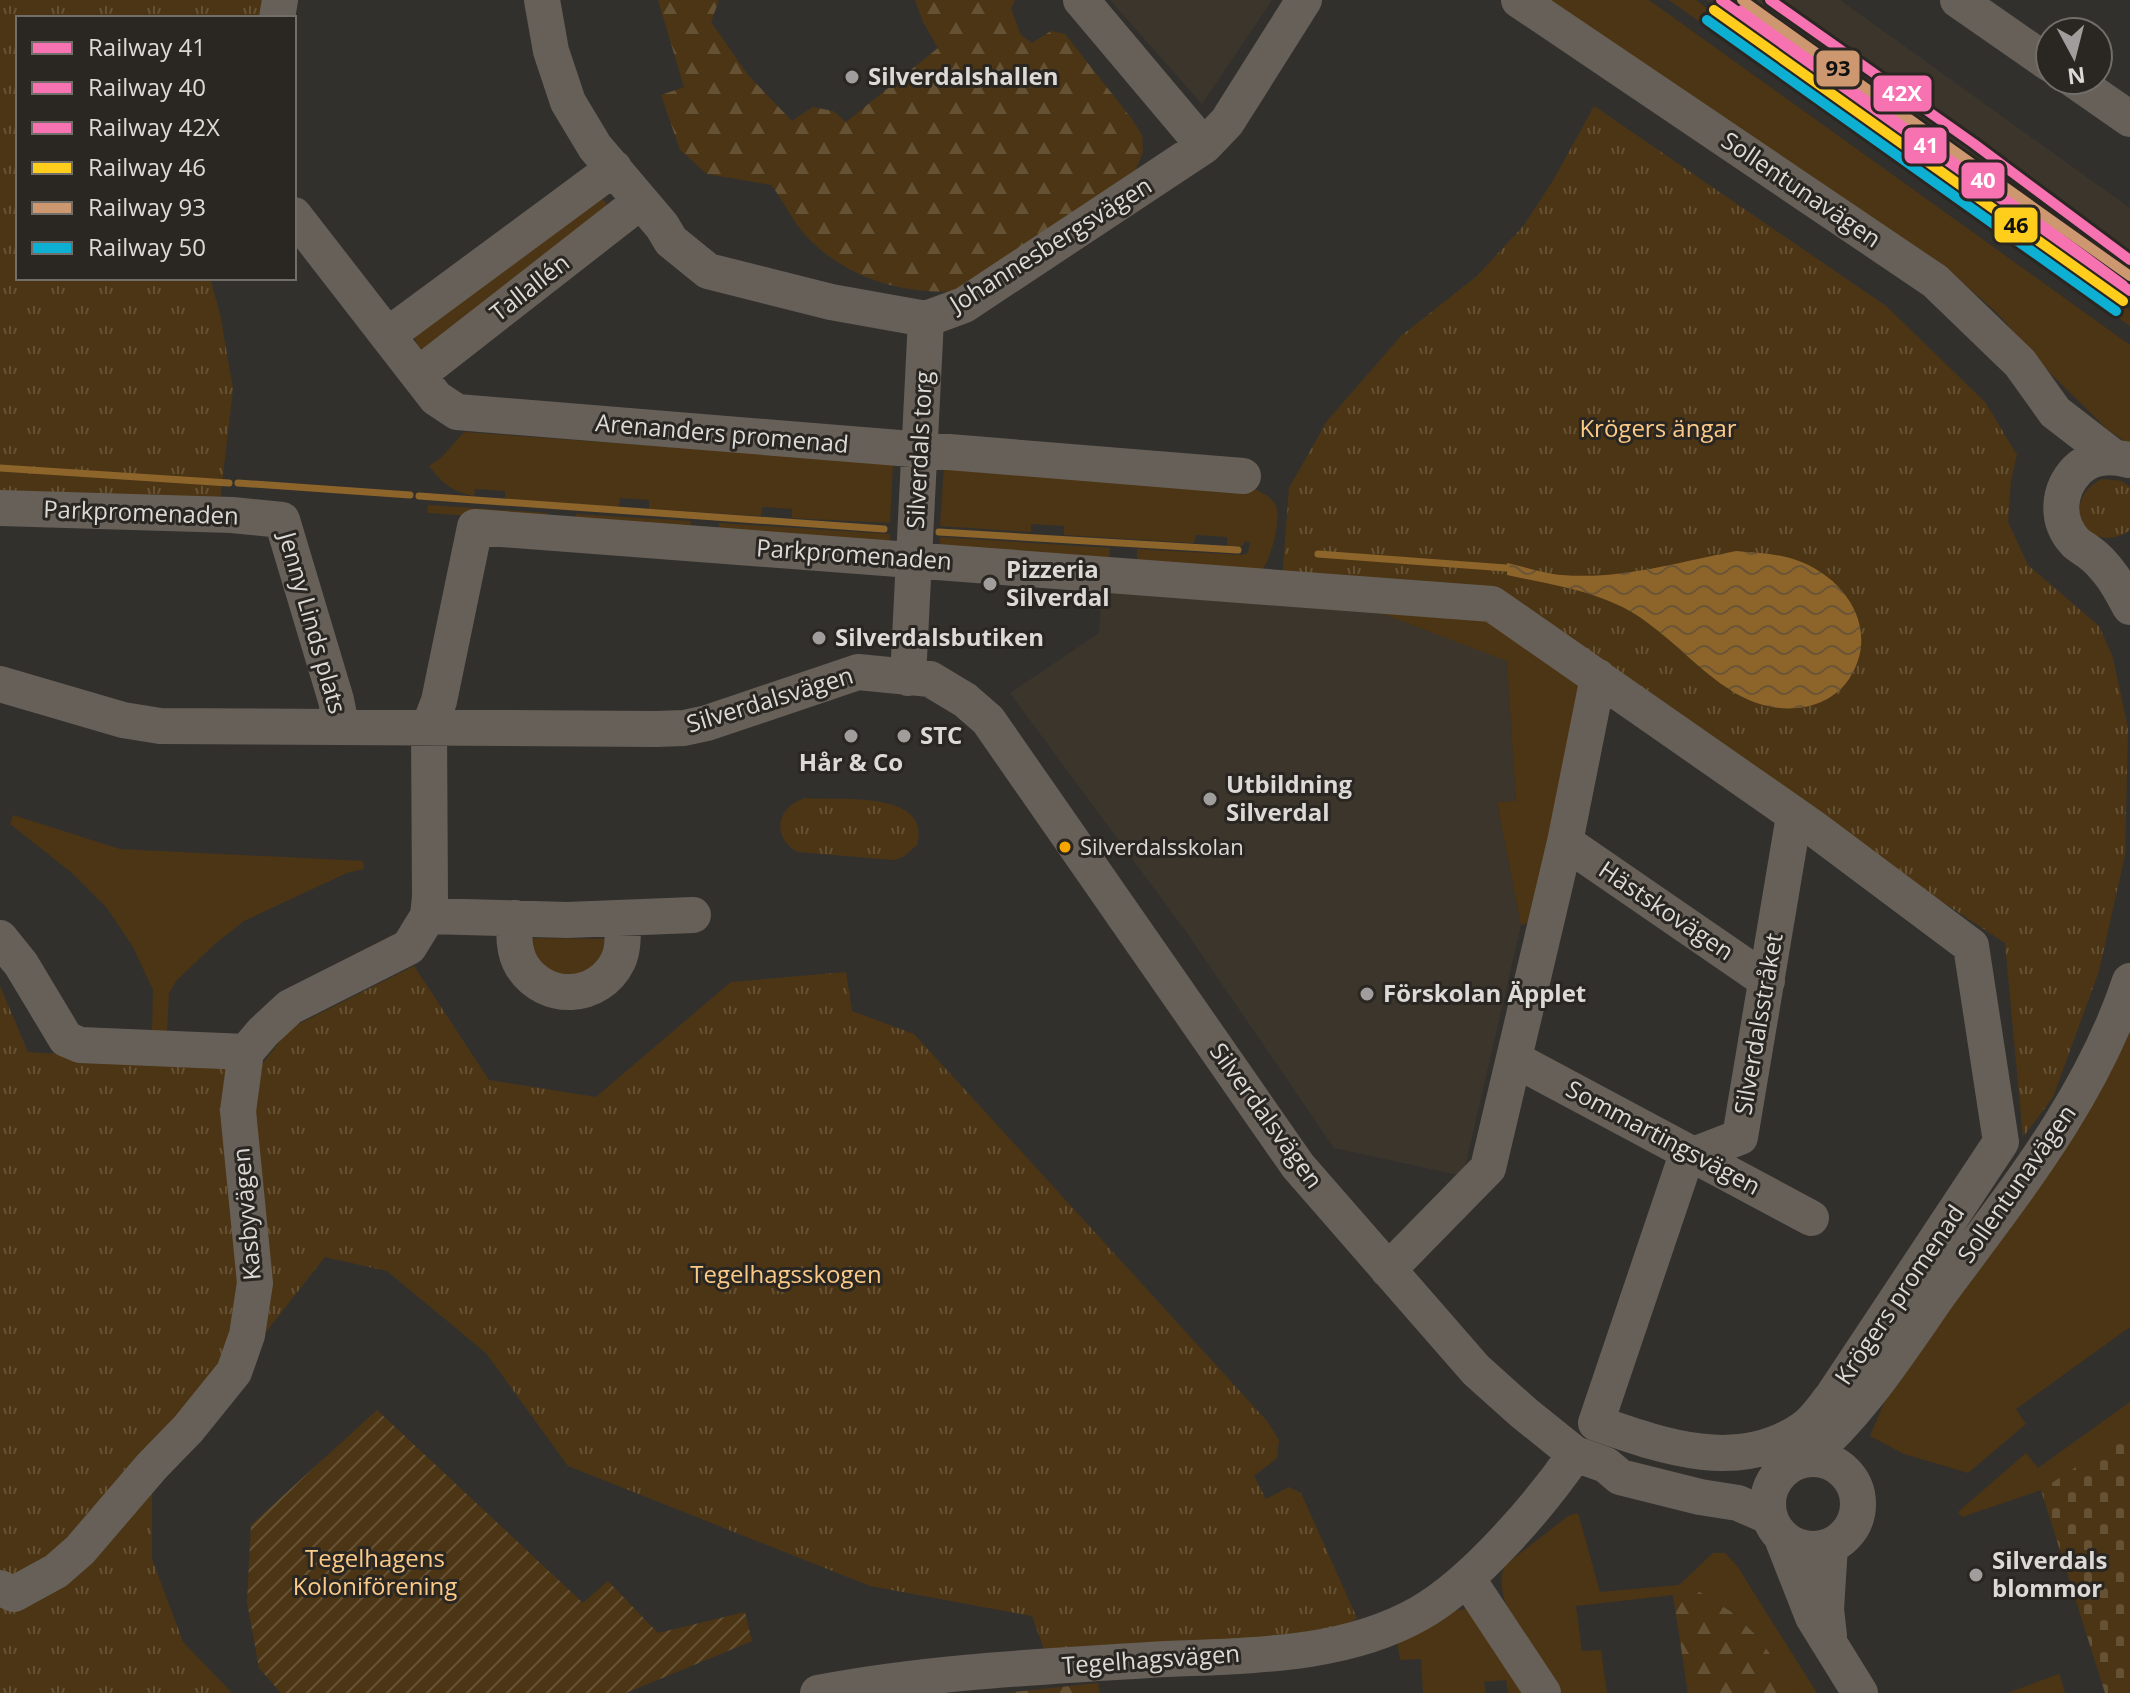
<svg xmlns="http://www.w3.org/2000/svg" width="2130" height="1693" font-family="'Open Sans',sans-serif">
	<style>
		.built { fill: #3c352c }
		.grass { fill: #4c3514 }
		.forest { fill: url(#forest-firs) }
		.cemetery { fill: url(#cemetery-stones) }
		.park { fill: url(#park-tufts) }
		.garden { fill: url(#garden-furrows) }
		.water { fill: url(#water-waves) }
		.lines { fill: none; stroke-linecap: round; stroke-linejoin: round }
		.stream { stroke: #8d652b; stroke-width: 7 }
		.minor { stroke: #676058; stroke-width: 36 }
		.rail-1-casing { stroke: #2a2622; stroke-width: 16 }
		.rail-2-casing { stroke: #2a2622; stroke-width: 16 }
		.rail-3-casing { stroke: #2a2622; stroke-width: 16 }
		.rail-4-casing { stroke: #2a2622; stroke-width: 16 }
		.rail-5-casing { stroke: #2a2622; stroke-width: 16 }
		.rail-6-casing { stroke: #2a2622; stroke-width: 16 }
		.rail-1 { stroke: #f772b0; stroke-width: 10 }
		.rail-2 { stroke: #f772b0; stroke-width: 10 }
		.rail-3 { stroke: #f772b0; stroke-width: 10 }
		.rail-4 { stroke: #ffce1d; stroke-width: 10 }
		.rail-5 { stroke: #cd976f; stroke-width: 10 }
		.rail-6 { stroke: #0dafd3; stroke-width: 10 }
		.poi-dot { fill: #a09e9c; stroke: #2a2622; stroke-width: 3 }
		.bus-dot { fill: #f7a600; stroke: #2a2622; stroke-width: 3 }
		.labels { text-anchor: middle; stroke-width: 6; stroke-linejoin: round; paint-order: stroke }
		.bus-label { font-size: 22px; fill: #dcdad7; stroke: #2a2622; text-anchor: start }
		.poi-label { font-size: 24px; font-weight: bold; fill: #dcdad7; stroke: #2a2622; text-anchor: start }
		.street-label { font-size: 24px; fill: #dcdad7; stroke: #2a2622 }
		.park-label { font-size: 24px; fill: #fcca87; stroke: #2a2622 }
		.line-badge { stroke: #2a2622; stroke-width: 3 }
		.badge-label { font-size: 22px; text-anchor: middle; font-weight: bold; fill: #fff }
		.pale-badge-label { font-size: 22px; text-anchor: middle; font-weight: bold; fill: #111 }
	</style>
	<defs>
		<pattern id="forest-firs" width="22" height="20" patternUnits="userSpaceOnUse" patternTransform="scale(2)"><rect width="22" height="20" fill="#4c3514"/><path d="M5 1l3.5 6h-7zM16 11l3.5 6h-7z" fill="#655235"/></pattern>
		<pattern id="cemetery-stones" width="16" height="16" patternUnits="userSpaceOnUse" patternTransform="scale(2)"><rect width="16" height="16" fill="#4c3514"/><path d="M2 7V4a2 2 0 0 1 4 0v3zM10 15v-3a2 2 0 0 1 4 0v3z" fill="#655235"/></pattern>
		<pattern id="park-tufts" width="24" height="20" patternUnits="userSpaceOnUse" patternTransform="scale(2)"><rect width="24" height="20" fill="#4c3514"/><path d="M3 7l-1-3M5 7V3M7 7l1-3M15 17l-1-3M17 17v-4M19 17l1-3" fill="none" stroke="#655235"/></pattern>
		<pattern id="garden-furrows" width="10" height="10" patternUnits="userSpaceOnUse" patternTransform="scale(2)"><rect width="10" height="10" fill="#4c3514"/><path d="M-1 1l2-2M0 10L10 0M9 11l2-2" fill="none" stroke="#655235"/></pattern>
		<pattern id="water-waves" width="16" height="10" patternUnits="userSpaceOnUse" patternTransform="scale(2)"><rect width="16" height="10" fill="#8d652b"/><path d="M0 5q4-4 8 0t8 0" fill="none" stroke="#6b5534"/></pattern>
	</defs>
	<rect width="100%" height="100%" fill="#32302d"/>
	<!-- built -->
	<path class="built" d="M1110 0H1272L1202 104Z
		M1705 0H1840L2130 208V303Z
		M1103 579 1354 603 1507 660 1516 801 1497 802 1521 925 1463 1176 1334 1148 1187 933 1010 693 1099 633Z"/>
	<!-- grass -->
	<path class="grass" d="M1545 0H1649L2130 345V445L2107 429 2052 375 1997 313 1942 264Z
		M1669 0H1696L1785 67 1923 159 2130 310V326Z
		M597 192 615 214 427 351 418 347 413 334Z
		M464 432 893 463 890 523 792 518V509L762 507 761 516 649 509V500L620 498 619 507 505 499V491L475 489 474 496C453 492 442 483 429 466L442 457Z
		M944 466 1257 490C1264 494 1273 498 1276 506 1282 519 1270 563 1260 573L1137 560V549L1242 555 1248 553 1250 542 1245 541 1243 546H1227V537L1196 535 1194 543 1064 535V526L1031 524V532L940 526Z
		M428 505 548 513 547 521 427 513Z
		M576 514 691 521 690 531 575 523Z
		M719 523 890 534V544L719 533Z
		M940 537 1110 548 1109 558 940 547Z
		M1354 603 1491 614 1580 683 1531 922 1521 925 1497 802 1516 801 1507 661Z
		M13 815 120 849 363 861 364 869 347 873 244 921 215 944 177 980 169 993 167 1034 152 1033 153 990 133 947 107 908 72 873 10 824Z
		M525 938 616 939 604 968 550 979Z
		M2130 1020V1327L2016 1409 2026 1424 1968 1473 1904 1454 1870 1436 1889 1391Z
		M2130 1402V1437L2041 1490 1962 1517 1958 1512 2026 1453 2038 1468Z
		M1578 1513 1600 1592 1679 1585 1713 1553H1725L1737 1566 1817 1693H1797L1759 1638 1733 1613 1700 1592 1576 1606 1582 1651 1601 1650 1607 1693H1558C1539 1662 1488 1601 1505 1565L1568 1516Z
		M1465 1609 1471 1611 1531 1693H1508L1506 1680 1484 1682 1486 1693H1423L1421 1659 1400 1660 1397 1639 1451 1611Z
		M2059 1673 2065 1693H2007L2059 1674Z"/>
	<!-- forest -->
	<path class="forest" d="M658 0H719L711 22 748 75 792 121 813 107 833 111 846 122 938 48 923 22 915 0H1015L1011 9 1021 35 1032 43 1051 31 1065 34 1131 118 1142 135 1143 152 1130 184 960 291C903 295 848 279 807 237 793 222 784 201 771 185L707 174 680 150 661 95 684 87Z
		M1700 1592 1733 1613 1759 1638 1797 1693H1688L1673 1595Z
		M1098 1683 1100 1693H1004Z"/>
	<!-- cemetery -->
	<path class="cemetery" d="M2130 1432V1693H2105L2041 1490Z"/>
	<!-- park -->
	<path class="park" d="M0 0H264L262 18H18V278H210L220 314 233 389 220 501 0 492Z
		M1594 106 1886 306 1985 402 2017 455 2011 480 2008 522 2028 565 2099 626 2113 658 2128 728 2125 855 2099 971 2053 1097 2023 1137 2005 943 1841 835 1494 597 1282 581 1289 488 1327 421 1401 336 1477 276 1524 225 1554 179Z
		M2102 479 2122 481 2130 487V530C2089 559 2056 501 2102 479Z
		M805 798C837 801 932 789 917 845L903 857 894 860 798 852C771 838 776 807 805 798Z
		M414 966 489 1080 596 1097 731 982 846 972 852 1011 914 1034 1267 1421 1279 1440 1277 1458 1254 1476 1266 1499 1289 1487 1301 1493 1357 1618 1340 1630 1048 1660 1032 1616 870 1586 568 1466 486 1353 387 1271 325 1257 152 1476V1559L183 1642 232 1693H0V986L28 1052 260 1067 289 1029Z"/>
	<!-- garden -->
	<path class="garden" d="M377 1410 583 1603 608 1581 658 1633 745 1612 752 1641 626 1693H281L259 1668 247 1602 251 1525Z"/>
	<!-- water -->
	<path class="water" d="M1736 551C1756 553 1777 553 1796 560 1846 577 1881 630 1849 679 1838 696 1818 706 1798 708 1722 715 1682 634 1618 605 1584 589 1544 583 1507 575V563C1525 567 1544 574 1562 575 1621 580 1678 562 1736 551Z"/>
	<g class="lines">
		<!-- stream -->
		<path class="stream" d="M0 468 229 483
			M238 483 410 495
			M419 496 884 529
			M939 532 1238 550
			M1318 554 1506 568"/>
		<!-- minor -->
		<path class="minor" d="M542 0 551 51 568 102 595 147 662 226 671 241 708 271 831 302 926 319 964 305 1204 146 1227 122 1304 0
			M1081 0 1204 146
			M1519 0 1935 281 2020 363 2055 412 2112 456
			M1958 0 2050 64
			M277 18 280 0
			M2074 80 2130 119
			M294 215 436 398 457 412 1243 476
			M388 335 614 168
			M418 375 641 201
			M2129 460C2110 455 2091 456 2077 470 2058 490 2055 520 2075 542 2079 546 2085 549 2090 553 2097 558 2105 567 2111 575 2118 584 2124 596 2130 607
			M0 508 232 515 282 520 336 700 341 725
			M908 678 926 319
			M0 684 123 720 160 726 656 729 684 728 707 723 858 672 930 679 965 700 988 720 1298 1166 1476 1370 1524 1413 1575 1454 1606 1465 1620 1477 1700 1497 1738 1503 1768 1516
			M1565 842 1767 981
			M428 916 567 920 693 915
			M515 918C514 934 513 951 522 966 546 1003 599 1000 618 961 624 949 623 931 622 918
			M0 938 21 964 66 1039 80 1045 246 1052
			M1514 1059 1811 1218
			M1388 1270 1488 1168 1565 842 1598 677
			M1768 1504a45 45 0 1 1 90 0a45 45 0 1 1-90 0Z
			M1806 1459C1860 1414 1900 1350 1940 1293 2013 1194 2091 1099 2130 981
			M1782 1538 1813 1617 1860 1693
			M1467 1578 1543 1693
			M0 1588 14 1594 56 1571 80 1550 152 1466 188 1429 234 1372 247 1335 255 1283 238 1111 246 1052 263 1032 290 1007 409 947 428 916 430 897 429 727 439 701 475 527 1492 604 1812 827 1971 946 2001 1142 1832 1397C1823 1408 1814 1422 1803 1429 1738 1474 1662 1446 1596 1423L1684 1163 1696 1154 1740 1137 1794 816
			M1829 1636 1826 1609 1830 1546
			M818 1693C927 1672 1038 1667 1149 1660 1238 1655 1340 1659 1420 1613 1473 1583 1541 1504 1575 1454"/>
		<!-- rail-1 casing -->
		<g class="rail-1-casing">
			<path id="rail-1" d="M1721 0 2130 291"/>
		</g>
		<!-- rail-2 casing -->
		<g class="rail-2-casing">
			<path id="rail-2" d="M1742 10 1959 163 2123 285"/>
		</g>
		<!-- rail-3 casing -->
		<g class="rail-3-casing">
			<path id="rail-3" d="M1770 0 1973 143 2130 260"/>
		</g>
		<!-- rail-4 casing -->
		<g class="rail-4-casing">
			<path id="rail-4" d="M1714 10 2123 301"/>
		</g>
		<!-- rail-5 casing -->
		<g class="rail-5-casing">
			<path id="rail-5" d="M1742 0 2130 276"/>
		</g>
		<!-- rail-6 casing -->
		<g class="rail-6-casing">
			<path id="rail-6" d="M1707 20 2116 311"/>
		</g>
		<!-- rail-1 -->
		<use href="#rail-1" class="rail-1"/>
		<!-- rail-2 -->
		<use href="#rail-2" class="rail-2"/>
		<!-- rail-3 -->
		<use href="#rail-3" class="rail-3"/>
		<!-- rail-4 -->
		<use href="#rail-4" class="rail-4"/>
		<!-- rail-5 -->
		<use href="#rail-5" class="rail-5"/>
		<!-- rail-6 -->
		<use href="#rail-6" class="rail-6"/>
	</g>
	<!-- markers -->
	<g class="poi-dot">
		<circle cx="852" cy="77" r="8"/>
		<circle cx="990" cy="584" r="8"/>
		<circle cx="819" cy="638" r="8"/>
		<circle cx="851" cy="736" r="8"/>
		<circle cx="904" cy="736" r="8"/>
		<circle cx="1210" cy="799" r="8"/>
		<circle cx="1367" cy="994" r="8"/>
		<circle cx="1976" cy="1575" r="8"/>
	</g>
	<circle class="bus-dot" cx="1065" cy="847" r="7"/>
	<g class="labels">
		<!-- bus labels -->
		<g class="bus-label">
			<text x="1080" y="855">Silverdalsskolan</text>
		</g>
		<!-- poi labels -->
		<g class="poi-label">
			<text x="868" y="85">Silverdalshallen</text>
			<text x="1006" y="578">Pizzeria<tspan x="1006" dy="28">Silverdal</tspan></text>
			<text x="835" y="646">Silverdalsbutiken</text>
			<text x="920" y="744">STC</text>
			<text x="851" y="771" text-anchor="middle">Hår &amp; Co</text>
			<text x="1226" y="793">Utbildning<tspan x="1226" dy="28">Silverdal</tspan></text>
			<text x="1383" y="1002">Förskolan Äpplet</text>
			<text x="1992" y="1569">Silverdals<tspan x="1992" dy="28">blommor</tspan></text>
		</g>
		<!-- street labels -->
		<g class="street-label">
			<text transform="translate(1801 190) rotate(34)" y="8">Sollentunavägen</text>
			<text transform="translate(1051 245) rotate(-32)" y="8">Johannesbergsvägen</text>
			<text transform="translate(530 288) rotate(-38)" y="8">Tallallén</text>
			<text transform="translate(722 434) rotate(5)" y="8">Arenanders promenad</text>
			<text transform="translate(920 450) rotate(-87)" y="8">Silverdals torg</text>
			<text transform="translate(141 513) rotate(2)" y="8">Parkpromenaden</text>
			<text transform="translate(854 555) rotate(4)" y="8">Parkpromenaden</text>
			<text transform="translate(312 623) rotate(74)" y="8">Jenny Linds plats</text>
			<text transform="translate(770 700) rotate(-17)" y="8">Silverdalsvägen</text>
			<text transform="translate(1666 911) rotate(34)" y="8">Hästskovägen</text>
			<text transform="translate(1759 1024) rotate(-80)" y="8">Silverdalsstråket</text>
			<text transform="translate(1266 1116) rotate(54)" y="8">Silverdalsvägen</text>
			<text transform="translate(1663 1138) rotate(28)" y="8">Sommartingsvägen</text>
			<text transform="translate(2017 1184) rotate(-55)" y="8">Sollentunavägen</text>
			<text transform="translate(247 1214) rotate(-95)" y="8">Kasbyvägen</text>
			<text transform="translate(1900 1295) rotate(-56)" y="8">Krögers promenad</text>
			<text transform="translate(1151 1660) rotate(-4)" y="8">Tegelhagsvägen</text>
		</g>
		<!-- park labels -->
		<g class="park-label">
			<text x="1658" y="437">Krögers ängar</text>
			<text x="786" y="1283">Tegelhagsskogen</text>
			<text x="375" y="1567">Tegelhagens<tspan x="375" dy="28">Koloniförening</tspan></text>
		</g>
	</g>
	<g class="line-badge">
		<rect x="1815" y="49" width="46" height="39" rx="8" fill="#cd976f"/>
		<rect x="1872" y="74" width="61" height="39" rx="8" fill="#f772b0"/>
		<rect x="1903" y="126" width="45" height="39" rx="8" fill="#f772b0"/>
		<rect x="1960" y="161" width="46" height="39" rx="8" fill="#f772b0"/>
		<rect x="1993" y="206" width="46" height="38" rx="8" fill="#ffce1d"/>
	</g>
	<g class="badge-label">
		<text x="1902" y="101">42X</text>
		<text x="1926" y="153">41</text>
		<text x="1983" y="188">40</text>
	</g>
	<g class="pale-badge-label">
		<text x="1838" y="76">93</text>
		<text x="2016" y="233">46</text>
	</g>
	<!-- legend -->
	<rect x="16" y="16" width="280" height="264" fill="#2a2622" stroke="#716e6a" stroke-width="2"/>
	<rect x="32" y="42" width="40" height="12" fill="#f772b0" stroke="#716e6a" stroke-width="2"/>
	<text x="88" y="56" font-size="24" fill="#dcdad7">Railway 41</text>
	<rect x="32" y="82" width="40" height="12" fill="#f772b0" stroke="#716e6a" stroke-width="2"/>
	<text x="88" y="96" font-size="24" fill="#dcdad7">Railway 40</text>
	<rect x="32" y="122" width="40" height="12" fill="#f772b0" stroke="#716e6a" stroke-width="2"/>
	<text x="88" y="136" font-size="24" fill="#dcdad7">Railway 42X</text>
	<rect x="32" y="162" width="40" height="12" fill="#ffce1d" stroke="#716e6a" stroke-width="2"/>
	<text x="88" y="176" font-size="24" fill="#dcdad7">Railway 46</text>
	<rect x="32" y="202" width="40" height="12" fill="#cd976f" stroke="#716e6a" stroke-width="2"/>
	<text x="88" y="216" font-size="24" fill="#dcdad7">Railway 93</text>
	<rect x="32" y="242" width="40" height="12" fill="#0dafd3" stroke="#716e6a" stroke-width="2"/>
	<text x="88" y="256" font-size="24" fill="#dcdad7">Railway 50</text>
	<!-- north arrow -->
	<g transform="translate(2074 56) rotate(173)"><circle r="38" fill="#2a2622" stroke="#716e6a" stroke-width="2"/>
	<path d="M0-6L14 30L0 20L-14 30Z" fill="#a09e9c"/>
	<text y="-12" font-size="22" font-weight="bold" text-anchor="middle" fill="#dcdad7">N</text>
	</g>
</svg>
